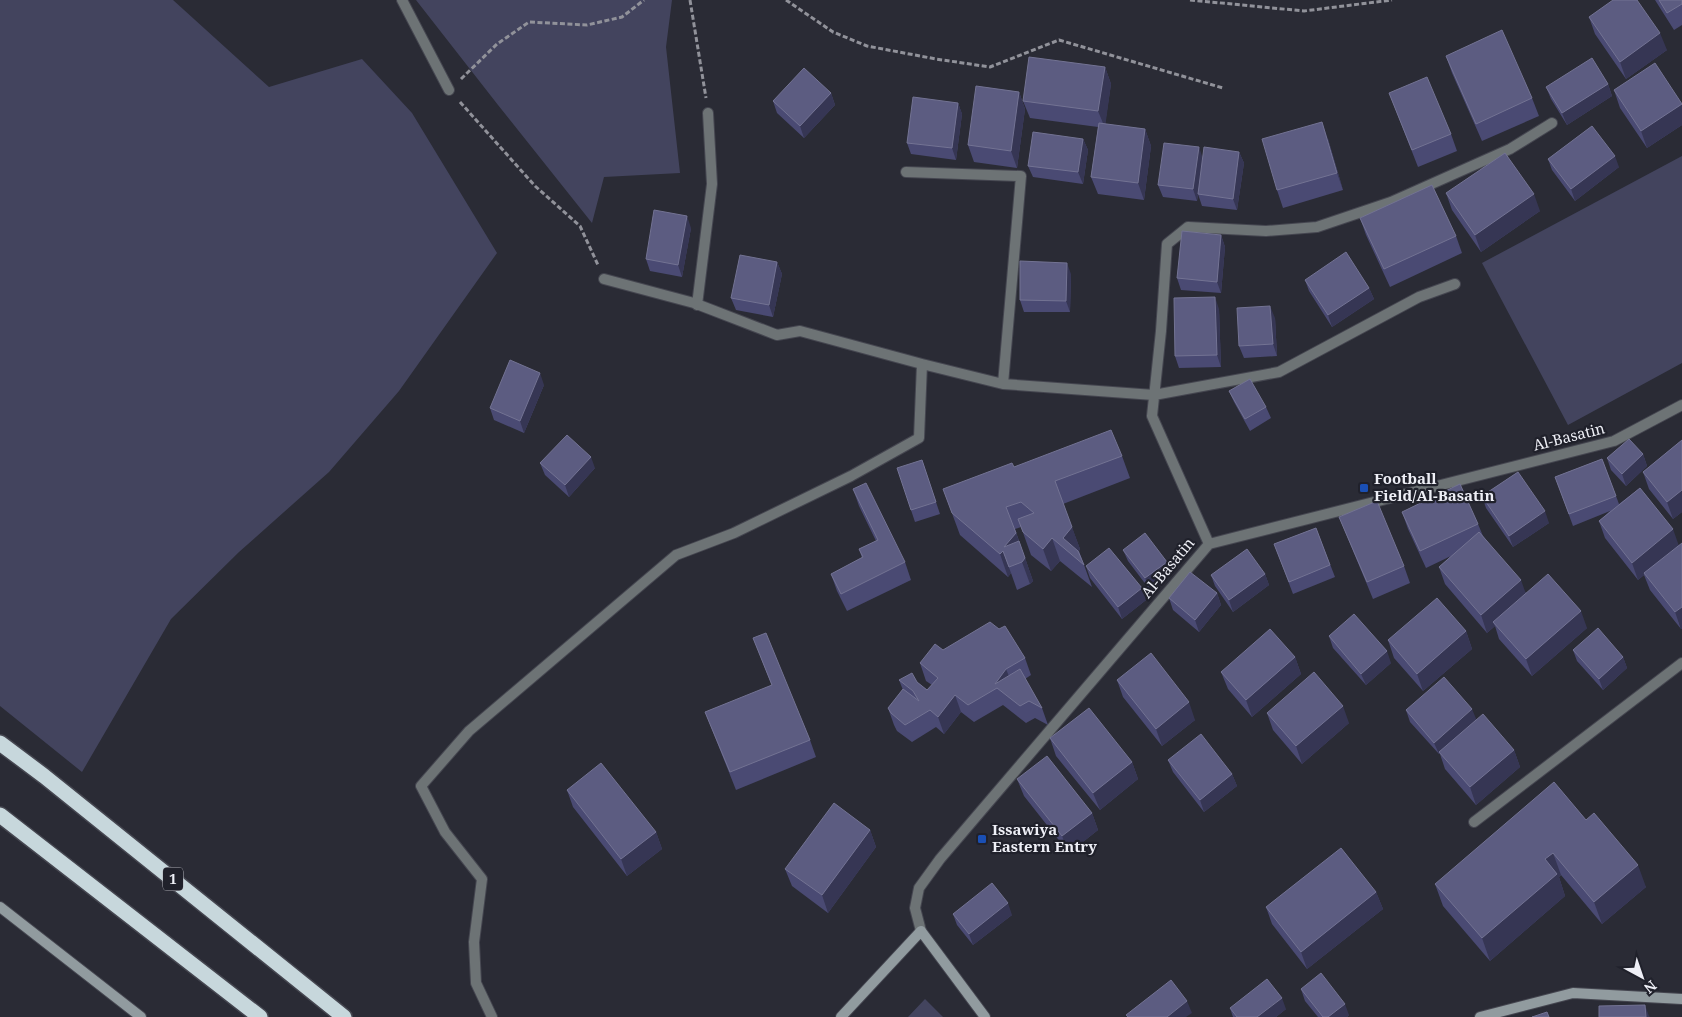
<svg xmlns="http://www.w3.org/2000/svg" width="1682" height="1017" font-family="'Noto Serif',serif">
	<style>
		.green { fill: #43445e }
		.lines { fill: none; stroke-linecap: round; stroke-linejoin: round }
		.street-casing { stroke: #454650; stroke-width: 12 }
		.secondary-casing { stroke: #454650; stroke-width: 12 }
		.highway-casing { stroke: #454650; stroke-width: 18 }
		.path { stroke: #91929a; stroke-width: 3; stroke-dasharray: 5 2.5; stroke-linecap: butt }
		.street { stroke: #6d7375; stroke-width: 10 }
		.secondary { stroke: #919b9f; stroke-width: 10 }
		.highway { stroke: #c7d7dc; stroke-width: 15 }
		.wall { fill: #4a4a73 }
		.shaded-wall { fill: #363654 }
		.building { fill: #5c5c81; stroke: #737393 }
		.transit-dot { fill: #1a4fb4; stroke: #20212b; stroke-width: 2 }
		.labels { text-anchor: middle; stroke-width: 4.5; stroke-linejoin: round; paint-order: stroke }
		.shield { fill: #20212b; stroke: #b0b1b9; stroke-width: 1 }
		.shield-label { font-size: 14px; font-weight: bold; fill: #eeeff6 }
		.street-label { font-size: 15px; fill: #eeeff6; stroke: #20212b }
		.poi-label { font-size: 15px; font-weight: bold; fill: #eeeff6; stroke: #20212b; text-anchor: start }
	</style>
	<rect width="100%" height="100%" fill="#2a2b35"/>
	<!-- green -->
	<path class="green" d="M0 0H173L269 87 362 59 412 113 497 253 399 391 329 472 239 552 171 619 82 772 0 706Z
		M416 0H672L666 47 680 173 604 177 592 223 498 105Z
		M1682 156V363L1568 425 1482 263Z
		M925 999 943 1017H908Z"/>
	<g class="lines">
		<!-- street casing -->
		<g class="street-casing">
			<path id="street" d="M402 0 449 90
				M906 172 1021 176 1003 384
				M604 279 694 303 777 335 800 331 922 364
				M697 305 712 184 708 113
				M1209 544 1152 416 1161 331 1167 244 1188 227 1266 231 1317 227 1391 202 1510 149 1552 123
				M1474 822 1682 663
				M921 931 915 908 919 888 940 859 1209 544 1614 441 1682 405
				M492 1017 476 983 474 942 482 879 445 832 421 786 469 731 676 555 734 533 851 476 919 438 922 364 1003 384 1154 395 1279 372 1419 297 1455 284"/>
		</g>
		<!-- secondary casing -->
		<g class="secondary-casing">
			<path id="secondary" d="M0 907 141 1017
				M841 1017 921 931 985 1017
				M1480 1017 1573 993 1682 999"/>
		</g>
		<!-- highway casing -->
		<g class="highway-casing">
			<path id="highway" d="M0 743 44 776 344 1017
				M0 815 260 1017"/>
		</g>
		<!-- path -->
		<path class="path" d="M690 0 706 98
			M786 0 833 32 867 46 936 59 990 67 1059 40 1223 88
			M1190 0 1304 11 1392 0
			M461 79 497 44 529 22 587 25 622 17 644 0
			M460 102 535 186 580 226 598 265"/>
		<!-- street -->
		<use href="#street" class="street"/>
		<!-- secondary -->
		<use href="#secondary" class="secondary"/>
		<!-- highway -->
		<use href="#highway" class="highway"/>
	</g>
	<!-- wall -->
	<path class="wall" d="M1655 0H1682V25L1674 30Z
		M1589 17 1667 50 1626 79 1595 34Z
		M1446 56 1532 98 1539 116 1482 141 1452 73Z
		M1105 67 1111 84 1105 124 1145 129 1151 146 1144 200 1098 194 1091 177 1098 127 1030 118 1023 101Z
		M1608 84 1612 96 1567 125 1551 99 1546 87Z
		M1614 90 1682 104V125L1647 148 1620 108Z
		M1019 92 1025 109 1017 168 974 162 968 145Z
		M831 93 835 105 804 138 777 113 773 101Z
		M1389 93 1451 134 1457 151 1418 167Z
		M958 103 962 114 956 160 911 154 907 143Z
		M1083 139 1088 150 1083 184 1033 177 1028 166Z
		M1328 139 1343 190 1283 208 1277 190Z
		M1239 152 1244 163 1237 210 1202 206 1198 194 1201 174 1197 201 1163 197 1158 185 1203 158Z
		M1548 159 1619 167 1575 201 1552 170Z
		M1446 193 1540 211 1481 252 1452 210Z
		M1360 218 1456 236 1462 253 1390 287 1366 235Z
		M691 228 682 277 650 271 646 259Z
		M1221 235 1225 247 1221 293 1181 290 1177 278Z
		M777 262 782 274 773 317 736 310 731 298Z
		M1071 274 1070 312H1024L1020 300Z
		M1305 280 1369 288 1374 299 1332 327 1309 291Z
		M1219 309 1221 367 1179 368 1175 356Z
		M1275 318 1277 356 1244 358 1239 346Z
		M544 385 524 433 494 420 490 408Z
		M1229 391 1266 407 1271 418 1250 431 1234 402Z
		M1682 440V512L1673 519 1649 489 1643 472Z
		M1643 454 1647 466 1626 486 1611 470 1607 458Z
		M1122 456 1130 478 1063 504 1080 549 1079 551 1092 587 1060 561 1051 571 1031 555 1021 527 1015 529 1033 581 1030 584 1017 590 1011 573 1008 577 960 535 943 489 1014 467Z
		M1602 459 1619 504 1640 488 1681 629 1650 590 1644 575 1638 580 1605 538 1599 521 1610 511 1573 526 1555 477Z
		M922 460 940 514 915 522 911 510Z
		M540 463 595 468 569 497 545 475Z
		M853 489 905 562 911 580 847 611 837 591 831 574 862 558 859 549 876 541 859 506Z
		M1482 496 1549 523 1513 547 1486 508Z
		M1402 512 1478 524 1483 536 1526 593 1587 628 1532 676 1499 639 1495 626 1487 633 1445 584 1439 567 1451 556 1426 568 1408 529Z
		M1339 517 1404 566 1410 583 1373 599 1346 534Z
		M1316 528 1335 577 1293 594 1274 544Z
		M1123 550 1171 574 1150 590 1128 561Z
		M1086 566 1146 600 1122 619 1090 578Z
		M1265 574 1269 585 1233 612 1215 586 1211 575Z
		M1217 593 1221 605 1199 632 1173 610 1169 598Z
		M1466 631 1472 649 1423 691 1394 658 1388 640Z
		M1329 636 1391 663 1366 685 1333 648Z
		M753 638 810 740 816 757 736 790 705 712 772 686Z
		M943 650 1025 658 1031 675 1025 679 1042 708 1048 725 1035 718 1026 723 1003 705 974 722 961 712 944 734 936 727 912 742 897 731 894 725 888 708 903 690 899 680 917 682 927 690 932 685 926 681 920 663Z
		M1573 650 1623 657 1627 668 1603 690 1577 661Z
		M1295 657 1301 674 1252 717 1228 689 1221 672Z
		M1117 680 1195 720 1162 746 1123 697Z
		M1406 710 1476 720 1514 750 1520 767 1476 805 1445 769 1440 754H1439L1410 722Z
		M1267 713 1349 723 1302 764 1273 730Z
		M1050 738 1132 762 1138 779 1100 810 1056 756Z
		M1168 760 1232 774 1237 786 1204 812 1173 772Z
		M1017 779 1092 813 1098 830 1069 853 1024 796Z
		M567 790 656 832 662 849 627 876 573 807Z
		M1586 820 1646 887 1602 924 1561 875 1559 877 1565 896 1490 961 1443 906 1435 884Z
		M870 830 876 847 828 913 792 886 785 869Z
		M1376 892 1383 909 1307 969 1272 924 1266 907Z
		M953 914 1012 915 973 945 957 925Z
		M1301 989 1349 1015 1347 1017H1318L1305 1001Z
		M1230 1008 1286 1009 1276 1017H1233Z"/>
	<!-- shaded-wall -->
	<path class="shaded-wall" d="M1660 33 1667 50 1626 79 1620 62Z
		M1105 67 1111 84 1105 128 1098 111Z
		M1608 84 1612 96 1567 125 1562 113Z
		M1019 92 1025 109 1017 168 1011 151Z
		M831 93 835 105 804 138 800 126Z
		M958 103 962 114 956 160 952 148Z
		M1682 104V125L1647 148 1641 131Z
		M1322 122 1328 139 1343 190 1337 173Z
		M1145 129 1151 146 1144 200 1138 183Z
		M1083 139 1088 150 1083 184 1078 172Z
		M1199 147 1203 159 1197 201 1193 189Z
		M1239 152 1244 163 1237 210 1233 199Z
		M1615 156 1619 167 1575 201 1571 189Z
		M1534 194 1540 211 1481 252 1475 235Z
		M687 216 691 228 682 277 678 265Z
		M1221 235 1225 247 1221 293 1217 282Z
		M777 262 782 274 773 317 769 305Z
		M1067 263 1071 274 1070 312 1066 301Z
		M1369 288 1374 299 1332 327 1328 315Z
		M1215 297 1219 309 1221 367 1217 355Z
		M1270 306 1275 318 1277 356 1273 344Z
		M540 373 544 385 524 433 520 421Z
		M1643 454 1647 466 1626 486 1622 474Z
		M591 457 595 468 569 497 565 485Z
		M1682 490V512L1673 519 1667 502Z
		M1545 511 1549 523 1513 547 1509 536Z
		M1072 527 1080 549 1074 557 1063 538Z
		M1673 529 1679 546 1644 573V575L1638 580 1632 563Z
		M1016 533 1024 555 1004 547Z
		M1052 538 1060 561 1051 571 1043 549Z
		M1003 551 1011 573 1008 577 1000 554Z
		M1025 558 1033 581 1030 584 1022 562Z
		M1167 562 1171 574 1150 590 1145 578Z
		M1265 574 1269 585 1233 612 1229 600Z
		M1521 580 1527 597 1493 622 1495 626 1487 633 1481 615Z
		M1142 588 1146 600 1122 619 1118 607Z
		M1217 593 1221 605 1199 632 1195 620Z
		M1682 607V629H1681L1675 612Z
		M1581 611 1587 628 1532 676 1526 659Z
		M1466 631 1472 649 1423 691 1417 674Z
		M1387 651 1391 663 1366 685 1361 674Z
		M1295 657 1301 674 1252 717 1246 700Z
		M1623 657 1627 668 1603 690 1599 679Z
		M1006 669 1013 686 995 684Z
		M955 695 961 712 944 734 938 717Z
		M1189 702 1195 720 1162 746 1156 729Z
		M1343 706 1349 723 1302 764 1296 746Z
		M1472 709 1477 721 1439 754 1434 743Z
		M1514 750 1520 767 1476 805 1470 787Z
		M1132 762 1138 779 1100 810 1093 793Z
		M1232 774 1237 786 1204 812 1200 800Z
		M1092 813 1098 830 1069 853 1062 836Z
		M870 830 876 847 828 913 822 895Z
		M656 832 662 849 627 876 621 859Z
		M1553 853 1561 875 1559 877 1565 896 1490 961 1482 938 1545 859Z
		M1638 865 1646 887 1602 924 1594 902Z
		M1376 892 1383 909 1307 969 1301 952Z
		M1008 903 1012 915 973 945 969 934Z
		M1282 998 1286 1009 1276 1017H1257Z
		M1187 1001 1192 1013 1186 1017H1167Z
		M1345 1004 1349 1015 1347 1017H1328Z
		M1645 1005 1649 1016 1650 1017H1646Z"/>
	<!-- building -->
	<path class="building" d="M1613 0H1637L1660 33 1620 62 1589 17Z
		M1659 0H1682V4L1667 13Z
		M1502 30 1532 98 1476 124 1446 56Z
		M1029 57 1105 67 1098 111 1023 101Z
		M1592 58 1608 84 1562 113 1546 87Z
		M1655 63 1682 104 1641 131 1614 90Z
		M804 68 831 93 800 126 773 101Z
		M1427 77 1451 134 1412 150 1389 93Z
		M976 86 1019 92 1011 151 968 145Z
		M913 97 958 103 952 148 907 143Z
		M1322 122 1337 173 1277 190 1262 139Z
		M1099 123 1145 129 1138 183 1091 177Z
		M1592 126 1615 156 1571 189 1548 159Z
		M1033 132 1083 139 1078 172 1028 166Z
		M1164 143 1199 147 1193 189 1158 185Z
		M1204 147 1239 152 1233 199 1198 194Z
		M1505 153 1534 194 1475 235 1446 193Z
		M1432 185 1456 236 1384 269 1360 218Z
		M654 210 687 216 678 265 646 259Z
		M1182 231 1221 235 1217 282 1177 278Z
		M1346 252 1369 288 1328 315 1305 280Z
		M740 255 777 262 769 305 731 298Z
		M1020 261 1067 263 1066 301 1020 300Z
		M1215 297 1217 355 1175 356 1174 298Z
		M1270 306 1273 344 1239 346 1237 308Z
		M510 360 540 373 520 421 490 408Z
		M1250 379 1266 407 1245 419 1229 391Z
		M1111 430 1122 456 1055 481 1072 527 1063 538 1078 551 1084 565 1052 538 1043 549 1023 532 1018 519 1034 513 1021 502 1006 507 1016 533 1004 547 1019 541 1025 558 1022 562 1009 567 1003 551 1000 554 952 513 943 489 1012 463 1014 467Z
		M567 435 591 457 565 485 540 463Z
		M1629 439 1643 454 1622 474 1607 458Z
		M1682 440V490L1667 502 1643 472Z
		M1602 459 1616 496 1569 514 1555 477Z
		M922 460 936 502 911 510 897 468Z
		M1518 472 1545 511 1509 536 1482 496Z
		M866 483 905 562 841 594 831 574 863 557 859 549 878 540 853 489Z
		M1460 484 1478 524 1420 551 1402 512Z
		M1640 488 1673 529 1632 563 1599 521Z
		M1377 501 1404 566 1367 582 1339 517Z
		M1316 528 1330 565 1289 582 1274 544Z
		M1479 532 1521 580 1481 615 1439 567Z
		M1145 533 1167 562 1145 578 1123 550Z
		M1682 543V607L1675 612 1644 573Z
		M1109 548 1142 588 1118 607 1086 566Z
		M1247 549 1265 574 1229 600 1211 575Z
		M1190 572 1217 593 1195 620 1169 598Z
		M1548 574 1581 611 1526 659 1493 622Z
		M1437 598 1466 631 1417 674 1388 640Z
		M1354 614 1387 651 1361 674 1329 636Z
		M990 622 999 629 1005 626 1025 658 1006 669 995 684 1020 669 1042 708 1029 701 1020 706 997 688 968 705 955 695 938 717 930 710 905 725 891 713 888 708 903 689 919 701 913 691 899 680 912 673 917 682 927 690 938 678 920 663 935 644 943 650Z
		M1598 628 1623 657 1599 679 1573 650Z
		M1270 629 1295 657 1246 700 1221 672Z
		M766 633 810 740 730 772 705 712 772 685 753 638Z
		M1151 653 1189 702 1156 729 1117 680Z
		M1314 672 1343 706 1296 746 1267 713Z
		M1444 677 1472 709 1434 743 1406 710Z
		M1089 708 1132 762 1093 793 1050 738Z
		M1483 714 1514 750 1470 787 1439 752Z
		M1201 734 1232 774 1200 800 1168 760Z
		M1047 756 1092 813 1062 836 1017 779Z
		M601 763 656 832 621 859 567 790Z
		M1554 782 1586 820 1594 813 1638 865 1594 902 1553 853 1545 859 1557 874 1482 938 1435 884Z
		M834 803 870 830 822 895 785 869Z
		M1341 848 1376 892 1301 952 1266 907Z
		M992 883 1008 903 969 934 953 914Z
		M1321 973 1345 1004 1328 1017H1323L1301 989Z
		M1267 979 1282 998 1257 1017H1237L1230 1008Z
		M1171 980 1187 1001 1167 1017H1128L1126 1015Z
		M1645 1005 1646 1017H1599V1006Z
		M1547 1012 1549 1017H1532Z"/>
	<!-- markers -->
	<g class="transit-dot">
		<rect x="1359" y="483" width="10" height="10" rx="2.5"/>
		<rect x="977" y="834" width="10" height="10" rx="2.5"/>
	</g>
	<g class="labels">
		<!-- shield labels -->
		<rect class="shield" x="163" y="867.5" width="20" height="23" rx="4"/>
		<g class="shield-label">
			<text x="173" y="884">1</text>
		</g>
		<!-- street labels -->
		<g class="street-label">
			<text transform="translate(1569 437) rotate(-14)" y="5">Al-Basatin</text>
			<text transform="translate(1168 568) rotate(-50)" y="5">Al-Basatin</text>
		</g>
		<!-- poi labels -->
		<g class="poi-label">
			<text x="1374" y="484">Football<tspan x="1374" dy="17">Field/Al-Basatin</tspan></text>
			<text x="992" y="835">Issawiya<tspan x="992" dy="17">Eastern Entry</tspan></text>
		</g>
	</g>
	<!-- north arrow -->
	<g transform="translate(1642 977) rotate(140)" stroke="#20212b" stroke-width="4" paint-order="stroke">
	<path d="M0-4L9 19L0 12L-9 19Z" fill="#eeeff6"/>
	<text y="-8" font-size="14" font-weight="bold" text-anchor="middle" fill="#eeeff6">N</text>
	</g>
</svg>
